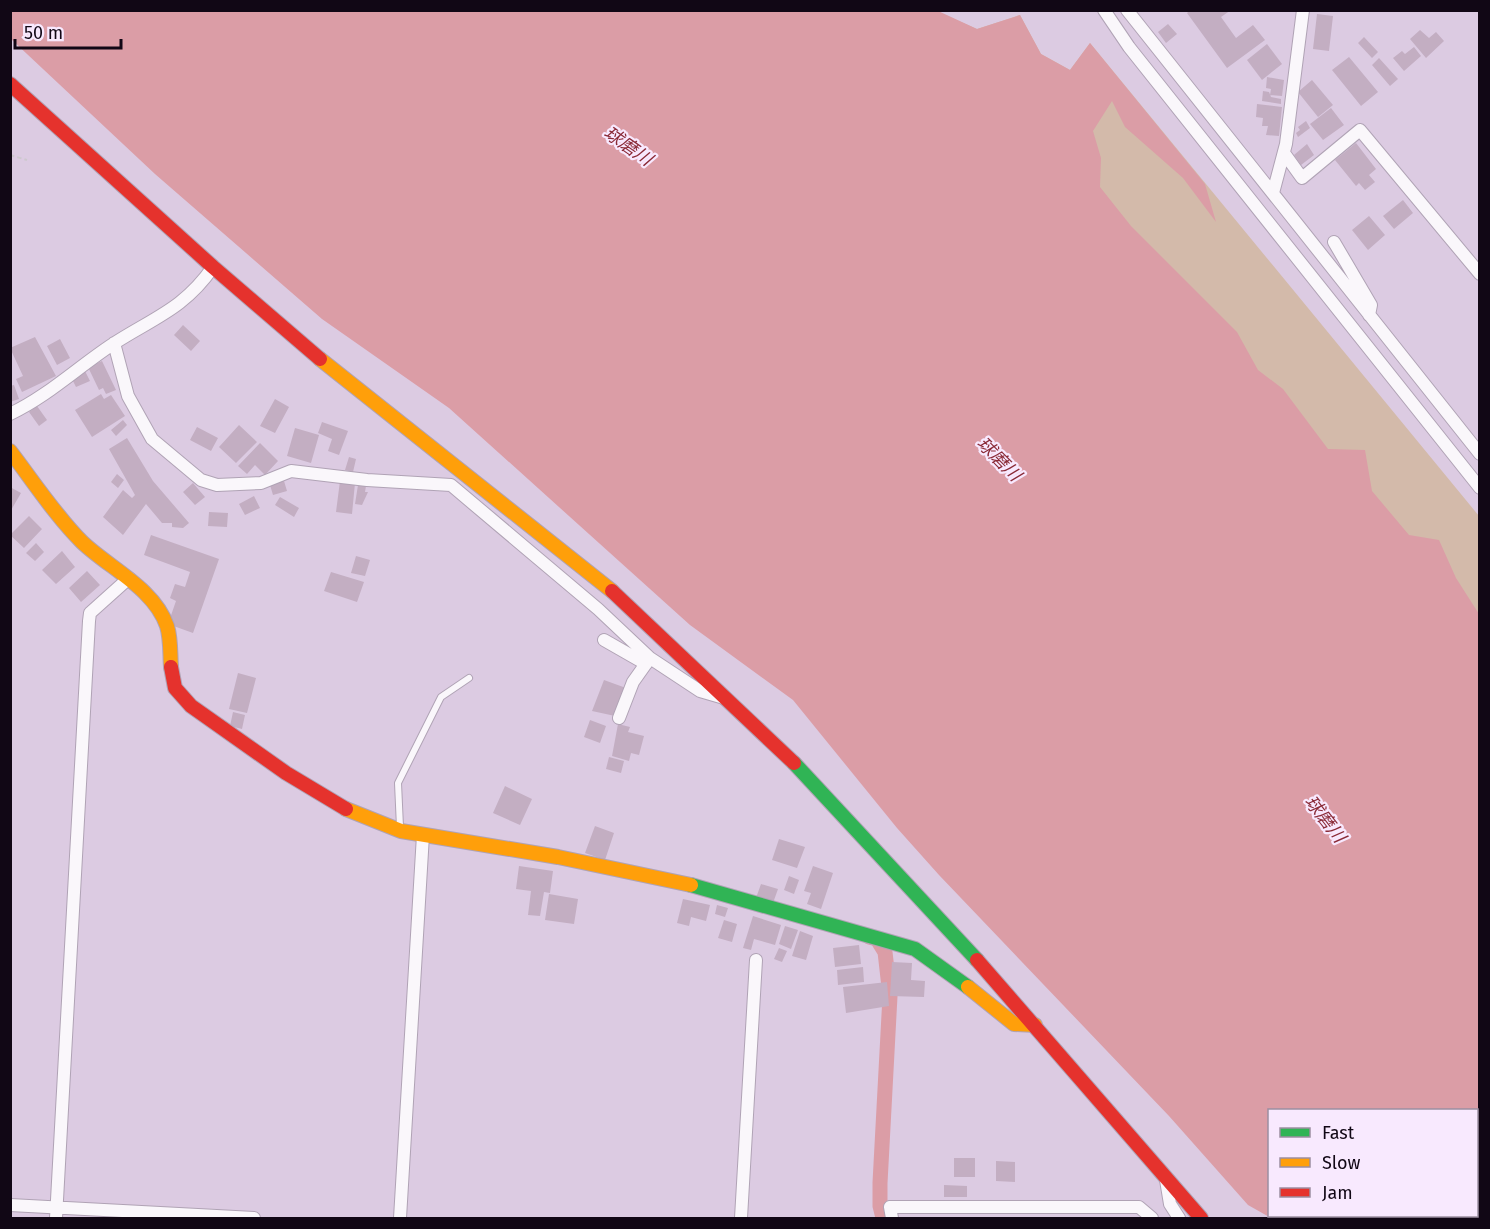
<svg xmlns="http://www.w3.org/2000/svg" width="1490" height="1229" font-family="'Fira Sans','Noto Sans JP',sans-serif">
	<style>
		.green { fill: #d3baaa }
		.water { fill: #db9da6; fill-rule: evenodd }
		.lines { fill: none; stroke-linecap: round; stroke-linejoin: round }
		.canal { stroke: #db9da6; stroke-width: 15 }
		.building { fill: #c3aec2 }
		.lane-casing { stroke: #b0a3b5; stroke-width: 8 }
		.street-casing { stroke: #b0a3b5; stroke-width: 14 }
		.fast-casing { stroke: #b0a3b5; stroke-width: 16 }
		.slow-casing { stroke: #b0a3b5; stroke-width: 16 }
		.jam-casing { stroke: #b0a3b5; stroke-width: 16 }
		.path { stroke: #cdc8ce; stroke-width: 2; stroke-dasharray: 4.5 3; stroke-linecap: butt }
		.lane { stroke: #faf7fb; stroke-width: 6 }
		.street { stroke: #faf7fb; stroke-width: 12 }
		.fast { stroke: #30b455; stroke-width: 14 }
		.slow { stroke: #ff9f0a; stroke-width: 14 }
		.jam { stroke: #e5322d; stroke-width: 14 }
		.labels { text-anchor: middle; stroke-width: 4.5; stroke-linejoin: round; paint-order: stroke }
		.water-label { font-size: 18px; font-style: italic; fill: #8a2a37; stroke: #f8e9fe }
	</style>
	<rect width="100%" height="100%" fill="#dccbe2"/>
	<!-- green -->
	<path class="green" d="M936 11 977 29 1020 15 1041 54 1070 70 1090 43 1479 516V714Z"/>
	<!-- water -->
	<path class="water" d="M11 10H936L977 29 1020 15 1041 54 1070 70 1090 43 1205 184 1216 222 1183 178 1125 127 1112 101 1093 131 1101 158 1100 187 1131 226 1237 332 1258 370 1283 389 1328 449 1365 450 1372 491 1409 535 1439 540 1456 578 1479 614V1218H1271L1248 1205 1169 1116 939 875 897 828 793 700 690 625 449 408 322 319 155 174 11 39ZM1270 1110H1476V1216H1270Z"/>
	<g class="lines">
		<!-- canal -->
		<path class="canal" d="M869 937 877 939 885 952 890 996 880 1183V1206L883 1218"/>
	</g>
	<!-- building -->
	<path class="building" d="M1190 10H1231L1221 17 1236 38 1253 25 1265 40 1227 68 1187 13Z
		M1317 14 1333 16 1329 51 1313 49Z
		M1168 24 1177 34 1166 43 1158 32Z
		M1420 30 1429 38 1436 32 1444 41 1426 58 1410 39Z
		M1364 37 1378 52 1372 58 1358 43Z
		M1267 44 1282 64 1262 80 1247 60Z
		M1414 47 1421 56 1404 71 1393 58 1402 51 1405 54Z
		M1349 57 1378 92 1361 106 1332 70Z
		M1379 58 1398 79 1390 86 1372 65Z
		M1267 77 1284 80 1282 96 1270 95 1271 89 1266 88Z
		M1312 80 1333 105 1318 117 1298 92Z
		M1263 91 1269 92 1271 97 1281 99V104L1262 101Z
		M1257 104 1282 107 1279 136 1266 135 1268 126H1262L1263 118 1256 117Z
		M1331 108 1344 125 1323 140 1310 124Z
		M1306 121 1310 128 1298 137 1296 133 1300 130 1298 127Z
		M1356 143 1376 169 1369 175 1375 182 1365 190 1359 183 1356 186 1335 160Z
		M1307 144 1314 155 1301 165 1294 155Z
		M1403 200 1413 213 1394 229 1383 216Z
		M1369 216 1385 235 1368 250 1352 230Z
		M183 325 200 341 191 351 174 335Z
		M35 337 56 376 22 392 16 379 23 376 10 348Z
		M60 339 70 358 57 365 47 346Z
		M102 361 116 390 106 394 103 388 99 390 88 367Z
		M84 369 90 381 76 387 70 375Z
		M14 385 19 399 10 402V386Z
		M101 394 104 399 111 395 125 416 92 437 75 410Z
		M275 399 289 407 275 433 260 426Z
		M37 406 47 420 39 426 29 412Z
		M123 420 127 425 116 436 111 430Z
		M322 422 348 431 339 455 328 451 332 439 318 433Z
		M239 425 257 442 236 463 219 447Z
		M197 427 218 438 211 451 190 440Z
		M295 428 319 435 311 463 287 456Z
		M127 438 153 481 189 523 183 528 172 527V523H162L146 504 123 535 103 517 123 490 132 498 135 495 109 449Z
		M260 443 278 461 265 475 255 465 247 474 238 466Z
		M349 457 356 459 353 472 345 470Z
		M117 474 124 480 118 488 111 482Z
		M284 481 287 491 273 495 270 485Z
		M340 481 355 483 352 514 336 512Z
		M193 483 205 497 195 505 183 492Z
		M358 485 366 486 365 492H368L362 505 355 504Z
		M10 487 21 493 10 512Z
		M254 496 260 508 245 515 239 504Z
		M280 497 299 508 294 517 275 505Z
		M209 512 228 513 227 527 208 526Z
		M29 516 42 529 24 548 10 535Z
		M151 535 219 559 193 633 168 624 176 601 170 598 175 584 185 587 190 572 144 555Z
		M36 543 44 552 35 561 26 553Z
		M62 551 75 567 56 584 42 570Z
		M356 556 370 560 365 576 351 573Z
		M87 571 100 585 81 602 69 588Z
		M331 572 364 582 357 602 324 591Z
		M238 673 256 678 247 713 229 709Z
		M604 680 626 688 615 716 592 711Z
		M233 712 245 715 242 729 230 726Z
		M590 720 606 726 600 743 584 737Z
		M618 724 630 727 628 732 644 736 639 755 631 753 629 761 612 756Z
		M609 757 624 761 621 773 606 769Z
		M505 786 532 799 520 825 493 813Z
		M595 826 614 833 605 860 585 853Z
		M779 839 805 847 797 868 772 860Z
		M519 866 553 871 550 893 544 892 540 916 528 915 531 891 516 889Z
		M813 866 833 873 821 909 807 904 811 893 804 891Z
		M789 876 799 880 794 894 784 890Z
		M761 884 778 889 773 903 756 898Z
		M549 894 578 899 574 924 545 920Z
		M683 899 710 905 706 921 691 917 689 926 677 923Z
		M717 905 728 908 725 917 715 914Z
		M753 916 781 925 775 945 754 939 751 950 743 948Z
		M724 920 737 924 732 942 718 938Z
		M785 926 798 930 791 949 779 944Z
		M800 931 813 936 806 960 792 956Z
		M859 945 861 964 835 967 833 948Z
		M779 948 787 951 782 962 774 959Z
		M892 962 912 963 911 980 925 981 924 997 890 996Z
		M863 967 864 982 838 985 837 970Z
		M887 982 889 1006 846 1013 843 987Z
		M954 1158H975V1177H954Z
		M996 1161 1015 1162V1182L996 1181Z
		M944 1185 967 1186V1197H944Z"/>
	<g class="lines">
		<!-- lane casing -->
		<g class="lane-casing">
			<path id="lane" d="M400 827 398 783 441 697 469 678"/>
		</g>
		<!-- street casing -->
		<g class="street-casing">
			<path id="street" d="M1104 10 1129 47 1480 488
				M1127 10 1480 454
				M1284 153 1302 178 1360 130 1480 274
				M1273 193 1286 144 1303 10
				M1334 242 1371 305 1369 315
				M114 343 128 396 152 439 201 480 217 485 261 483 291 471 367 480 451 485 598 609 650 658 700 691 724 698
				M10 414C48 396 78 367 113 344 153 318 184 309 213 267
				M604 640 646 664
				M619 718 633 682 650 658
				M1166 1180 1170 1204 1179 1218
				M10 1205 254 1218
				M56 1218 89 621 90 613 129 578
				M400 1218 423 835
				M741 1218 756 960
				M892 1218 890 1207H1139L1152 1218"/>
		</g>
		<!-- fast casing -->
		<g class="fast-casing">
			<path id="fast" d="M794 763 977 960
				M691 885 915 949 968 987"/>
		</g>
		<!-- slow casing -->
		<g class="slow-casing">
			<path id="slow" d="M320 359 612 591
				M10 451C33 481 55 515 82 542 109 568 154 588 167 626 171 639 170 654 171 667
				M346 809 401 831 558 857 691 885
				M968 987 1014 1024 1035 1025"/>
		</g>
		<!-- jam casing -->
		<g class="jam-casing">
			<path id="jam" d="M10 84 213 267 320 359
				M612 591 794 763
				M171 667 175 688 191 706 286 773 346 809
				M977 960 1201 1218"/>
		</g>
		<!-- path -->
		<path class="path" d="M10 155 27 160"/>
		<!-- lane -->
		<use href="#lane" class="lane"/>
		<!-- street -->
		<use href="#street" class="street"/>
		<!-- fast -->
		<use href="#fast" class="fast"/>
		<!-- slow -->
		<use href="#slow" class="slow"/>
		<!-- jam -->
		<use href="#jam" class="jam"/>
	</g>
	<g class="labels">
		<!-- water labels -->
		<g class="water-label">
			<text transform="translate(628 146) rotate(35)" y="6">球磨川</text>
			<text transform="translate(999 459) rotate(45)" y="6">球磨川</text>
			<text transform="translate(1325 819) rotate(52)" y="6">球磨川</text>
		</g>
	</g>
	<!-- border -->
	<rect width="1490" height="1229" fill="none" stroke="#110715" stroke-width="24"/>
	<!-- legend -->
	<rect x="1268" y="1109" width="210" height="108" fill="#f8e9fe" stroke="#9c8fa1" stroke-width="1.5"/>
	<rect x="1280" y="1128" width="30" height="9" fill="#30b455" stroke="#9c8fa1" stroke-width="1.5"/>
	<text x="1322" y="1139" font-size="18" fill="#110715">Fast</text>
	<rect x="1280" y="1158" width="30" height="9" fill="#ff9f0a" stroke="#9c8fa1" stroke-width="1.5"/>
	<text x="1322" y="1169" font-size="18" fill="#110715">Slow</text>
	<rect x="1280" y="1188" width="30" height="9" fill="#e5322d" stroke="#9c8fa1" stroke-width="1.5"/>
	<text x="1322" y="1199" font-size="18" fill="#110715">Jam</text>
	<!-- scale -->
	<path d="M15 39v9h106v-9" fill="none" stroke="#110715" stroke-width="3"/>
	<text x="24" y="39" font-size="18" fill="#110715" stroke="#f8e9fe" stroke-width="4.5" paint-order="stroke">50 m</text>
</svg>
